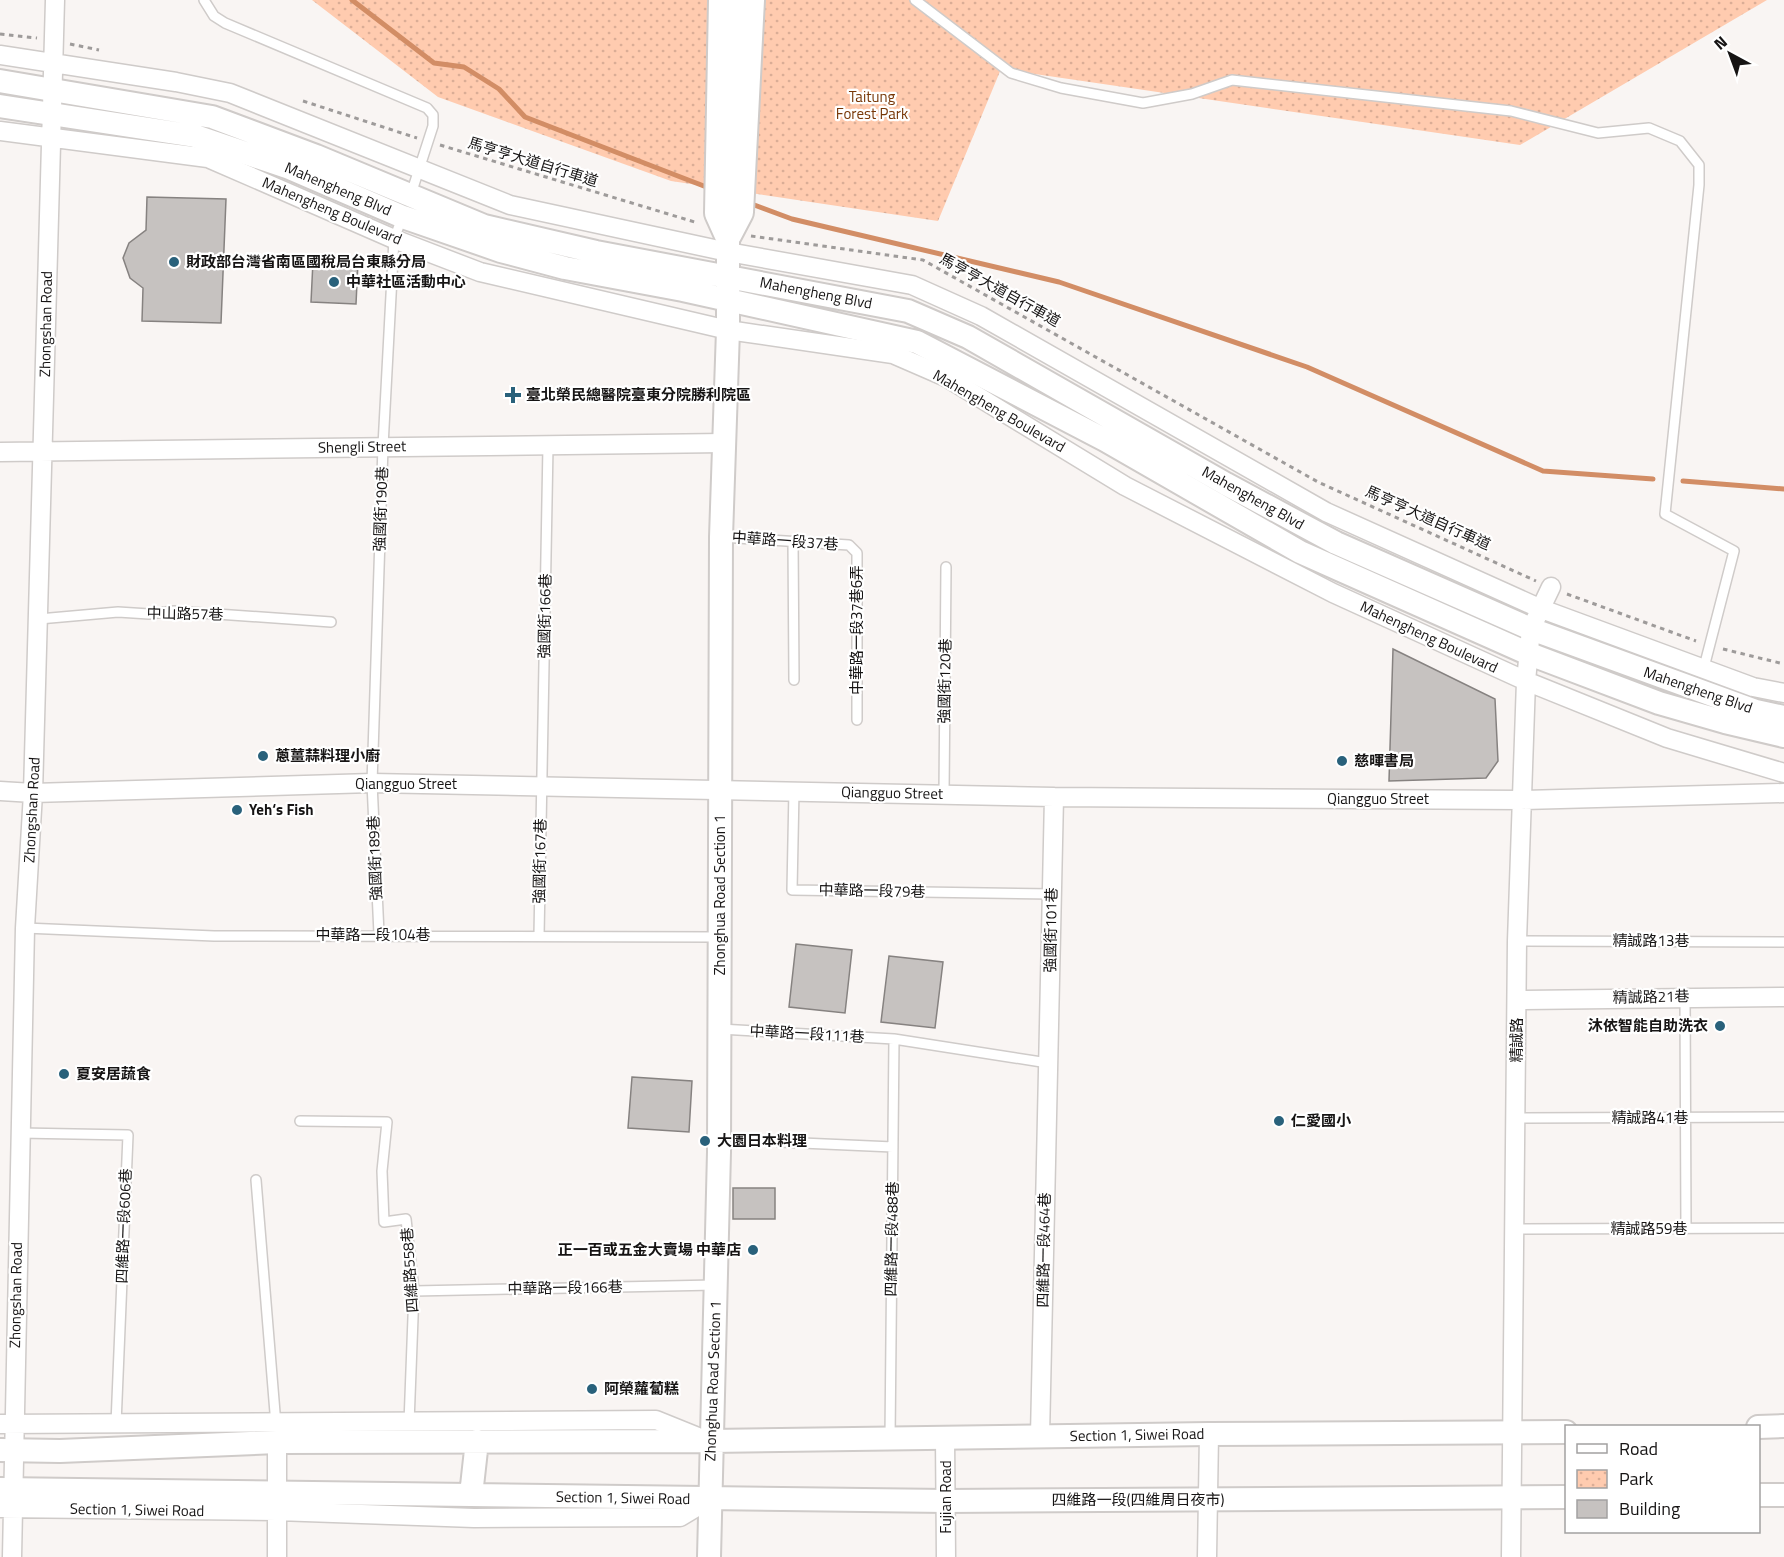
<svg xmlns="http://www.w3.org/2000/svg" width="1784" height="1557" font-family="'Titillium Web','Noto Sans TC',sans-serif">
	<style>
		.park { fill: url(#park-dots) }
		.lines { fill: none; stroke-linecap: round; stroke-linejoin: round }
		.stream { stroke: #d28d65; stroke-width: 5 }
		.building { fill: #c6c2c0; stroke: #868280; stroke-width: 1.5 }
		.service-casing { stroke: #cfcbc9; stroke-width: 12 }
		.minor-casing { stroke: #cfcbc9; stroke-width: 21 }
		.tertiary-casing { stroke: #cfcbc9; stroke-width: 26 }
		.primary-casing { stroke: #cfcbc9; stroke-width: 32 }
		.path { stroke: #9e9b9a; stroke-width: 3; stroke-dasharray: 4.5 4.5; stroke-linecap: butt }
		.service { stroke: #fff; stroke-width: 9 }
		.minor { stroke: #fff; stroke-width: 18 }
		.tertiary { stroke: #fff; stroke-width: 22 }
		.primary { stroke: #fff; stroke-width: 28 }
		.poi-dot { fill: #29617b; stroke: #fff; stroke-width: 2 }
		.labels { text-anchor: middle; stroke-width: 4.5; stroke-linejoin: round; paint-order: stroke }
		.park-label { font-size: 15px; fill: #773707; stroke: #fff }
		.street-label { font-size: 15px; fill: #161414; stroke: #fff }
		.poi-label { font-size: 15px; font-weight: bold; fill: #161414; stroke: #fff; text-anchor: start }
	</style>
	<defs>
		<pattern id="park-dots" width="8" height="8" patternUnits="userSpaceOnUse" patternTransform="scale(1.5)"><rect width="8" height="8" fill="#ffcbaf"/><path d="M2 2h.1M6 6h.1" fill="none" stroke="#daad96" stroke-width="1.8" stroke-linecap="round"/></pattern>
	</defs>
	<rect width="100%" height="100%" fill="#f9f5f3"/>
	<!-- park -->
	<path class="park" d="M312 0H1767L1520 145 1001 69 938 221 671 181 438 97Z"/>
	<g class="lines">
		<!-- stream -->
		<path class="stream" d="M352 0 434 63 464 67 499 89 525 117 709 188
			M749 203 792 219 1059 282 1307 367 1543 471 1653 479
			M1683 481 1784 489"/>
	</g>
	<!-- building -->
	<path class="building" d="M147 197 226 199 221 323 142 321 143 288 130 278 123 258 129 243 146 230Z
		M313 261 358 262 356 304 311 302Z
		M1393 649 1495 699 1498 761 1486 778 1389 781Z
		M796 944 852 950 845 1013 789 1007Z
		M889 956 943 962 935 1028 881 1022Z
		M632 1077 692 1081 689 1132 628 1128Z
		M733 1188H775V1219H733Z"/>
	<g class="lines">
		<!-- service casing -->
		<g class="service-casing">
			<path id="service" d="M204 0 214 16 225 23 427 108 433 115V126L411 194
				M915 0 1011 73 1061 88 1143 103 1192 94 1232 80 1511 111 1598 133 1649 128 1680 141 1699 165V185L1665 514 1734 551 1703 671
				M721 537 849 545 857 553V720
				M793 541 794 680
				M39 619 118 612 149 614 174 611 331 622
				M794 790 792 890 1052 894
				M944 794 946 567
				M25 928 214 936 719 937
				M379 934 372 783 383 446 394 239 402 218
				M539 936 548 446
				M1517 941 1784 942
				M1685 996 1686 1229
				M720 1029 894 1039 1048 1063
				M1517 1118 1784 1117
				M300 1121 387 1122 382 1171 384 1222 406 1219 414 1291 409 1423
				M20 1133 128 1135 116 1424
				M779 1142 893 1147
				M256 1180 276 1425
				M1515 1229 1784 1228
				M414 1291 715 1285
				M890 1438 894 1039"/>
		</g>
		<!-- minor casing -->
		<g class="minor-casing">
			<path id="minor" d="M0 55 176 82 230 93 510 205 728 252 912 285 981 316 1326 512 1539 608 1753 687 1784 693
				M0 131 208 158 394 239 480 272 728 330 893 354 946 377 1125 486 1333 593 1526 681 1667 738 1784 773
				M0 452 724 443
				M0 791 33 793 372 783 1054 797 1521 800 1784 793
				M1517 1000 1784 997
				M0 1424 656 1420 703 1439
				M1040 1436 1054 797
				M945 1438 946 1557
				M0 1508 277 1511 474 1518 680 1517 710 1499
				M12 1557 25 928 33 793 55 0
				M277 1557V1442
				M1207 1557 1209 1434
				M1511 1557 1517 941 1526 681 1531 629 1551 587"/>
		</g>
		<!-- tertiary casing -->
		<g class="tertiary-casing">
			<path id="tertiary" d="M0 81 212 117 316 156 484 226 596 252 908 311 968 337 1226 484 1336 543 1531 629 1756 711 1784 717
				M0 106 195 136 287 167 403 217 501 251 565 268 683 290 917 342 1105 440 1300 552 1527 653 1659 703 1725 722 1784 736
				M1758 1427 1784 1426
				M0 1450 60 1451 277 1442 711 1441 1209 1434 1566 1432
				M0 1489 946 1501 1566 1497
				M471 1495 477 1441
				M1758 1495H1784
				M709 1557 719 1152 721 537 728 330V233"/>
		</g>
		<!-- primary casing -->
		<g class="primary-casing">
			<path id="primary" d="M723 0 719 213 728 233
				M728 233 739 212 750 0"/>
		</g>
		<!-- path -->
		<path class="path" d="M0 34 37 38
			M70 44 99 50
			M303 101 417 138
			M440 145 698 223
			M751 236 923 260 1318 482 1536 581
			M1567 594 1696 641
			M1723 649 1784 664"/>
		<!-- service -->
		<use href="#service" class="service"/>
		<!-- minor -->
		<use href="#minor" class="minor"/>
		<!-- tertiary -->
		<use href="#tertiary" class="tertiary"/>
		<!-- primary -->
		<use href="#primary" class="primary"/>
	</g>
	<!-- markers -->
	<g class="poi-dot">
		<circle cx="174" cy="262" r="6"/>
		<circle cx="334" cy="282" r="6"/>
		<path d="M510 386h6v6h6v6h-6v6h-6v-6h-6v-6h6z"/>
		<circle cx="263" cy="756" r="6"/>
		<circle cx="1342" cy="761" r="6"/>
		<circle cx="237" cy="810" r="6"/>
		<circle cx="1720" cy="1026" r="6"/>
		<circle cx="64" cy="1074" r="6"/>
		<circle cx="1279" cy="1121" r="6"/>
		<circle cx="705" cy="1141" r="6"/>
		<circle cx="753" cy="1250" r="6"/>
		<circle cx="592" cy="1389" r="6"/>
	</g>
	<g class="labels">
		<!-- park labels -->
		<g class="park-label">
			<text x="872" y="102">Taitung<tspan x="872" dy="17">Forest Park</tspan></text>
		</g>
		<!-- street labels -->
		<g class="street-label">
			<text transform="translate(533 162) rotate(17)" y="5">馬亨亨大道自行車道</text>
			<text transform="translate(338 189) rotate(23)" y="5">Mahengheng Blvd</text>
			<text transform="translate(332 211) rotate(23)" y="5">Mahengheng Boulevard</text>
			<text transform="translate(1000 290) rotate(29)" y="5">馬亨亨大道自行車道</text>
			<text transform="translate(816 293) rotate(11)" y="5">Mahengheng Blvd</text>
			<text transform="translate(46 324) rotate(-89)" y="5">Zhongshan Road</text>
			<text transform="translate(999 411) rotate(30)" y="5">Mahengheng Boulevard</text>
			<text transform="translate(362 447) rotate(-1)" y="5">Shengli Street</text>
			<text transform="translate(1253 498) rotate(29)" y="5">Mahengheng Blvd</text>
			<text transform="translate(381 509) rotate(-88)" y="5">強國街190巷</text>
			<text transform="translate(1428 518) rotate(24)" y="5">馬亨亨大道自行車道</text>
			<text transform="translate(785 541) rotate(4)" y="5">中華路一段37巷</text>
			<text transform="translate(185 614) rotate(1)" y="5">中山路57巷</text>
			<text transform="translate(545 616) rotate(-89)" y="5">強國街166巷</text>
			<text transform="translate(857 630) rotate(-90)" y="5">中華路一段37巷6弄</text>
			<text transform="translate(1429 637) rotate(25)" y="5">Mahengheng Boulevard</text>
			<text transform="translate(945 681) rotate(-89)" y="5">強國街120巷</text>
			<text transform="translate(1698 690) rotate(19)" y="5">Mahengheng Blvd</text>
			<text x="406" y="789">Qiangguo Street</text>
			<text transform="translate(892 793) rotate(1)" y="5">Qiangguo Street</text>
			<text x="1378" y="804">Qiangguo Street</text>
			<text transform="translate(32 810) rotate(-87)" y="5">Zhongshan Road</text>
			<text transform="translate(375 858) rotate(-92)" y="5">強國街189巷</text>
			<text transform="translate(540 861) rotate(-89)" y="5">強國街167巷</text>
			<text transform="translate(872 891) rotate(1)" y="5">中華路一段79巷</text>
			<text transform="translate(720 895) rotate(-90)" y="5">Zhonghua Road Section 1</text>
			<text transform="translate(1051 930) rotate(-89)" y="5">強國街101巷</text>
			<text x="373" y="940">中華路一段104巷</text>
			<text x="1651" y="946">精誠路13巷</text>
			<text transform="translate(1651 997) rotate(-1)" y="5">精誠路21巷</text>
			<text transform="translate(807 1034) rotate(3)" y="5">中華路一段111巷</text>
			<text transform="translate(1517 1040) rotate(-90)" y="5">精誠路</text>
			<text x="1650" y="1123">精誠路41巷</text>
			<text transform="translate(124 1226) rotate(-88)" y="5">四維路一段606巷</text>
			<text x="1649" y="1234">精誠路59巷</text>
			<text transform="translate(892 1239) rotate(-89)" y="5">四維路一段488巷</text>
			<text transform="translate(1044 1250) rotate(-89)" y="5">四維路一段464巷</text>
			<text transform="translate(410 1270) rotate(-94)" y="5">四維路558巷</text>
			<text transform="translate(565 1288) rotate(-1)" y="5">中華路一段166巷</text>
			<text transform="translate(16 1295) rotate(-89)" y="5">Zhongshan Road</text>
			<text transform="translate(713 1381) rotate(-88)" y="5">Zhonghua Road Section 1</text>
			<text transform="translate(1137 1435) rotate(-1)" y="5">Section 1, Siwei Road</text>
			<text transform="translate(946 1497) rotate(-90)" y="5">Fujian Road</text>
			<text transform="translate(623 1498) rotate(1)" y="5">Section 1, Siwei Road</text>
			<text x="1138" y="1505">四維路一段(四維周日夜市)</text>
			<text transform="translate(137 1510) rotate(1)" y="5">Section 1, Siwei Road</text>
		</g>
		<!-- poi labels -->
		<g class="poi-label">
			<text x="186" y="267">財政部台灣省南區國稅局台東縣分局</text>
			<text x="346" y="287">中華社區活動中心</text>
			<text x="526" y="400">臺北榮民總醫院臺東分院勝利院區</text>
			<text x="275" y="761">蔥薑蒜料理小廚</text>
			<text x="1354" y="766">慈暉書局</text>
			<text x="249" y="815">Yeh‘s Fish</text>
			<text x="1708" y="1031" text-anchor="end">沐依智能自助洗衣</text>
			<text x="76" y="1079">夏安居蔬食</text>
			<text x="1291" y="1126">仁愛國小</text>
			<text x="717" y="1146">大園日本料理</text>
			<text x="741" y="1255" text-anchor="end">正一百或五金大賣場 中華店</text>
			<text x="604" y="1394">阿榮蘿蔔糕</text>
		</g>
	</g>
	<!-- legend -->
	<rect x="1565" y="1425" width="195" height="108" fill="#ffffff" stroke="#a2a1a1" stroke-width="1.5"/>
	<rect x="1577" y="1444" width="30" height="9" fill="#ffffff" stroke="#a2a1a1" stroke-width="1.5"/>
	<text x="1619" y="1455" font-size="18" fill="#161414">Road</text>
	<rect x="1577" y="1470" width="30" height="18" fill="url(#park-dots)" stroke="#a2a1a1" stroke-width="1.5"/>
	<text x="1619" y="1485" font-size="18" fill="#161414">Park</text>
	<rect x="1577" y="1500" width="30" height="18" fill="#c6c2c0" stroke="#a2a1a1" stroke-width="1.5"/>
	<text x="1619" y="1515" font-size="18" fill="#161414">Building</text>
	<!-- north arrow -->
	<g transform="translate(1730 54) rotate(319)" stroke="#ffffff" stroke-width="4.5" paint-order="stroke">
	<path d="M0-4.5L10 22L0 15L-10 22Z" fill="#161414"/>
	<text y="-9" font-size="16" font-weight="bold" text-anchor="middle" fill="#161414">N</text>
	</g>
</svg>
